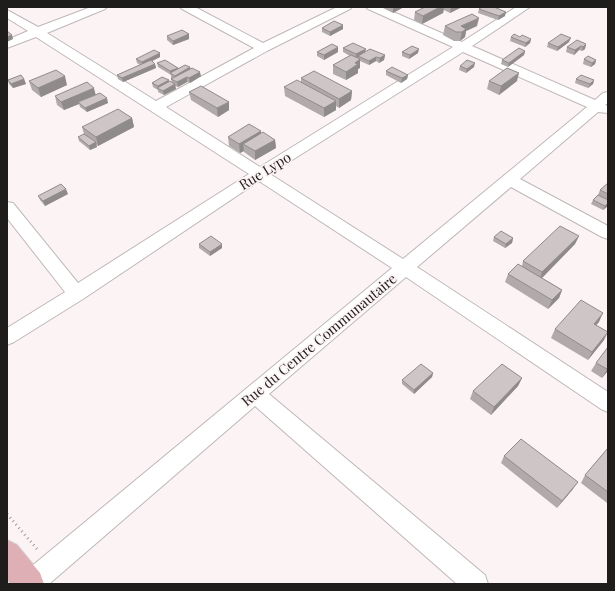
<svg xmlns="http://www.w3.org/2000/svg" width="615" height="591" font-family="'Playfair Display',serif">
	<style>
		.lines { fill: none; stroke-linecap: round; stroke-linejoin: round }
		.street-casing { stroke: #bfb7b8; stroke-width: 2 }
		.primary-casing { stroke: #d2d2d2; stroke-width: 2 }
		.path { stroke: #a49e9e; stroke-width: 3; stroke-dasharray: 1 3.5; stroke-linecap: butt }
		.street { fill: #fff; fill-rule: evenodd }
		.primary { fill: #deafb5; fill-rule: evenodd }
		.wall { fill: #b1aaaa }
		.shaded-wall { fill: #908b8b }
		.building { fill: #cec6c6; stroke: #908b8b }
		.labels { text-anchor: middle; stroke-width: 3.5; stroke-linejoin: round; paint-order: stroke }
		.street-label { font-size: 14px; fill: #1f1c1c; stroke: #fcf4f4 }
	</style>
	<rect width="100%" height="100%" fill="#fcf4f4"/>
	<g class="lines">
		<!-- street casing -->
		<g class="street-casing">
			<path id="street" d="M91 7H107L105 9 47 33 156 101 254 48 182 9 180 7H195L263 43 337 7H352L350 9 267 51 166 107 260 167 453 47 368 9 366 7H382L462 42 516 7H530L472 46 595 100 603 93 608 92V103L605 105 608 106V113L598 112 520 179 608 226V239L602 237 511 187 417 267 608 392V412L601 409 406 277 269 394 485 575 488 584H457L255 406 49 584H18L21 575 392 268 259 181 83 299 14 342 7 345V328L65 292 7 218V202L13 203 78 283 249 174 36 37 7 48V40L28 31 7 18V10L38 27ZM463 52 587 107 403 259 270 174Z"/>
		</g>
		<!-- primary casing -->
		<g class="primary-casing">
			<path id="primary" d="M7 540 17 545 40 573 44 584H11L7 579Z"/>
		</g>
		<!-- path -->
		<path class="path" d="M7 514 37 549"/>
		<!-- street -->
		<use href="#street" class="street"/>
		<!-- primary -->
		<use href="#primary" class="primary"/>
	</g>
	<!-- wall -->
	<path class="wall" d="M383 7H404L393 13 383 8Z
		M425 7H462L450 13 444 10 443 13 422 24 414 20 415 12Z
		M479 9 505 16 498 20 478 13Z
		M445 26H477L466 31 465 37 460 41H454L443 35Z
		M322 28 343 29 330 36 322 32Z
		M189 34V39L173 45 167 40V36Z
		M511 37H520L531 39 530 43 525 47 510 41Z
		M569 42 557 51 547 47 548 43Z
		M586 44 585 49 582 51 579 50 574 55 566 52 567 47Z
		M343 48 385 55 384 60 379 63 376 61 369 65 360 61V68L358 69V73L346 80 333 74V65L350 56 343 52Z
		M525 51 524 55 508 67 501 64 502 60Z
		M317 52H338L324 60 317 56Z
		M402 52 418 53 409 59 402 56Z
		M160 53V57L152 61 155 64 156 68 123 82 118 79 117 75 140 65 137 63 136 59Z
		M584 59 596 60 595 64 591 67 583 64Z
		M157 63 178 69 191 68 201 76 190 83 187 82 178 87 175 86 176 89 164 95 158 92V90L153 87 152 83 169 82H172L171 79 172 78H171V75L158 67Z
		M460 66 474 67 466 73 459 70Z
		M386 71 408 75 407 79 401 83 386 75Z
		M301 78 352 91 351 100 339 108 336 106V110L324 117 285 96 284 87 301 83Z
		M24 79 26 84 13 88 9 84 8 80Z
		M576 79 594 80 593 84 588 88 575 83Z
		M29 81 67 85 41 97 32 90Z
		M489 81H517L499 95 487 89Z
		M189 92 229 102V110L218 117 191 100Z
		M96 95 108 103 87 112 80 107 79 104 64 110 57 105 55 96Z
		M132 118 134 127 98 146 96 144 97 147 90 150 79 141 78 137 84 134 82 127Z
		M261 131V134L275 140 276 148 255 160 244 152V151L240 153 229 146 228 137Z
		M608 183V206L603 210 591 204 593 200 598 195 600 190Z
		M68 194 45 206 40 200 38 196Z
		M579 236 575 244 542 278 562 290 559 298 548 309 505 282 508 274 522 266 523 261Z
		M494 237 513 238 512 243 505 248 493 241Z
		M199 244 222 248 210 256 199 248Z
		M599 322 596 325 604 340 588 360 551 338 555 329Z
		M608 347V372H607L602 378 591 371 596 363Z
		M433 373 432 377 414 394 402 384V380Z
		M522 378 518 386 491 415 470 399 473 391Z
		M608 448V502L607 503 581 483 585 475Z
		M504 456 573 489 557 508 501 463Z"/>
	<!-- shaded-wall -->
	<path class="shaded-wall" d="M393 7H404L393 13Z
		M440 7H444L443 13 422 24 423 16Z
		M451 7H462L450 13Z
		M506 12 505 16 498 20 499 16Z
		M479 18 477 26 466 31 465 37 460 41 462 32 461 26Z
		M343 25V29L330 36V32Z
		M189 34V39L173 45V41Z
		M12 35 13 39 7 42V37Z
		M571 38 569 42 557 51 558 47Z
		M531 39 530 43 525 47 526 43Z
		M586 44 585 49 582 51 583 47Z
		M581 46 579 50 574 55 575 50Z
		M338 47V52L324 60V55Z
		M366 49 365 53 358 56V57L356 59V54Z
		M419 49 418 53 409 59 410 55Z
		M525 51 524 55 508 67 509 63Z
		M160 53V57L142 66V62Z
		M385 55 384 60 379 63 380 58Z
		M376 57V61L369 65V61Z
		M360 59V68L358 69V73L346 80V72L355 63Z
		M596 60 595 64 591 67 592 63Z
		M475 63 474 67 466 73 467 69Z
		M155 64 156 68 123 82 122 78Z
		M190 67 191 71 176 80 175 76Z
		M178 68V72L171 74 170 71Z
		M200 72 201 76 190 83 189 78Z
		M519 73 517 81 499 95 501 86Z
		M408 75 407 79 401 83 402 78Z
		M65 76 67 85 41 97 38 88Z
		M187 77V82L178 87 177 82Z
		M24 79 26 84 13 88 11 84Z
		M169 80V85L158 88V86Z
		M594 80 593 84 588 88 590 84Z
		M175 84 176 89 164 95 163 91Z
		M94 88 96 96 78 102 79 104 64 110 61 102Z
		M352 91 351 100 339 108V99Z
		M107 98 108 103 87 112 85 108Z
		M336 101V110L324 117V108Z
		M229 102V110L218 117 217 108Z
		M132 118 134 127 98 146 96 137Z
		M261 131V140L243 144 244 151 240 153 239 144Z
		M275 140 276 148 255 160V151Z
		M96 142 97 147 90 150 89 146Z
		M66 189 68 194 45 206 43 201Z
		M608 203V206L603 210 605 206Z
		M579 236 575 244 539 281 542 272Z
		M513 238 512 243 505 248 506 244Z
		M222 244V248L210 256V252Z
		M562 290 559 298 548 309 552 300Z
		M603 313 599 322 590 332 594 324Z
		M608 332 604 340 588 360 592 352Z
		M608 368 607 372 602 378Z
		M433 373 432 377 414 394V390Z
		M522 378 518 386 491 415 494 407Z
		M578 482 573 489 557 508 562 501Z"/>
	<!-- building -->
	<path class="building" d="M425 7H440L423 16 415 12Z
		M482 7H494L506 12 499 16 479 9Z
		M472 14 479 18 461 26 466 29 462 32H456L445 26Z
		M334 21 343 25 330 32 322 28Z
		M182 30 189 34 173 41 167 36Z
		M7 31 12 35 7 37Z
		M514 34 520 37 522 35 531 39 526 43 511 37Z
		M561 34 571 38 558 47 548 43Z
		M577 40 586 44 583 47 581 46 575 50 567 47Z
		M353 43 366 49 356 54 343 48Z
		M332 44 338 47 324 55 317 52Z
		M412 46 419 49 410 55 402 52Z
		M519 48 525 51 509 63 502 60Z
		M370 49 385 55 380 58 376 57 369 61 358 56Z
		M154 50 160 53 142 62 136 59Z
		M351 55 360 59 355 63 358 64 346 72 333 65Z
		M588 56 596 60 592 63 584 59Z
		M151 60 155 64 122 78 117 75Z
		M165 60 178 68 170 71 157 63Z
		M467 60 475 63 467 69 460 66Z
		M185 65 190 67 175 76 170 73Z
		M392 67 408 75 402 78 386 71Z
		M192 68 200 72 189 78 187 77 177 82 171 79Z
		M507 68 519 73 501 86 489 81Z
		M56 70 65 76 38 88 29 81Z
		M314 71 352 91 339 99 301 78Z
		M21 75 24 79 11 84 8 80Z
		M581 75 594 80 590 84 576 79Z
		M162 77 169 80 158 86 152 83Z
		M297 80 336 101 324 108 284 87Z
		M170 81 175 84 163 91 157 88Z
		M87 82 94 88 61 102 55 96Z
		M201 86 229 102 217 108 189 92Z
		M100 93 107 98 85 108 78 102Z
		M118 109 132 118 96 137 82 127Z
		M249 124 261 131 239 144 228 137Z
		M263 132 275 140 255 151 243 144Z
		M84 134 96 142 89 146 78 137Z
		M608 183V194L600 190Z
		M61 184 66 189 43 201 38 196Z
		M598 195 608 200V203L605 206 593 200Z
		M560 226 579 236 542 272 523 261Z
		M501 231 513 238 506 244 494 237Z
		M211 236 222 244 210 252 199 244Z
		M518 264 562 290 552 300 508 274Z
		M581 300 603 313 594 324 608 332 592 352 555 329Z
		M608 347V368L607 369 596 363Z
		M421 364 433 373 414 390 402 380Z
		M502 364 522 378 494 407 473 391Z
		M521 439 578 482 562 501 504 456Z
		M608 448V492L585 475Z"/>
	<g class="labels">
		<!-- street labels -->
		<g class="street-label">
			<text transform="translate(265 171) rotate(-32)" y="5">Rue Lypo</text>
			<text transform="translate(319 340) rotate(-40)" y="5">Rue du Centre Communautaire</text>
		</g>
	</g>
	<!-- border -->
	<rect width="615" height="591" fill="none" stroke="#1f1c1c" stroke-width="16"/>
</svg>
